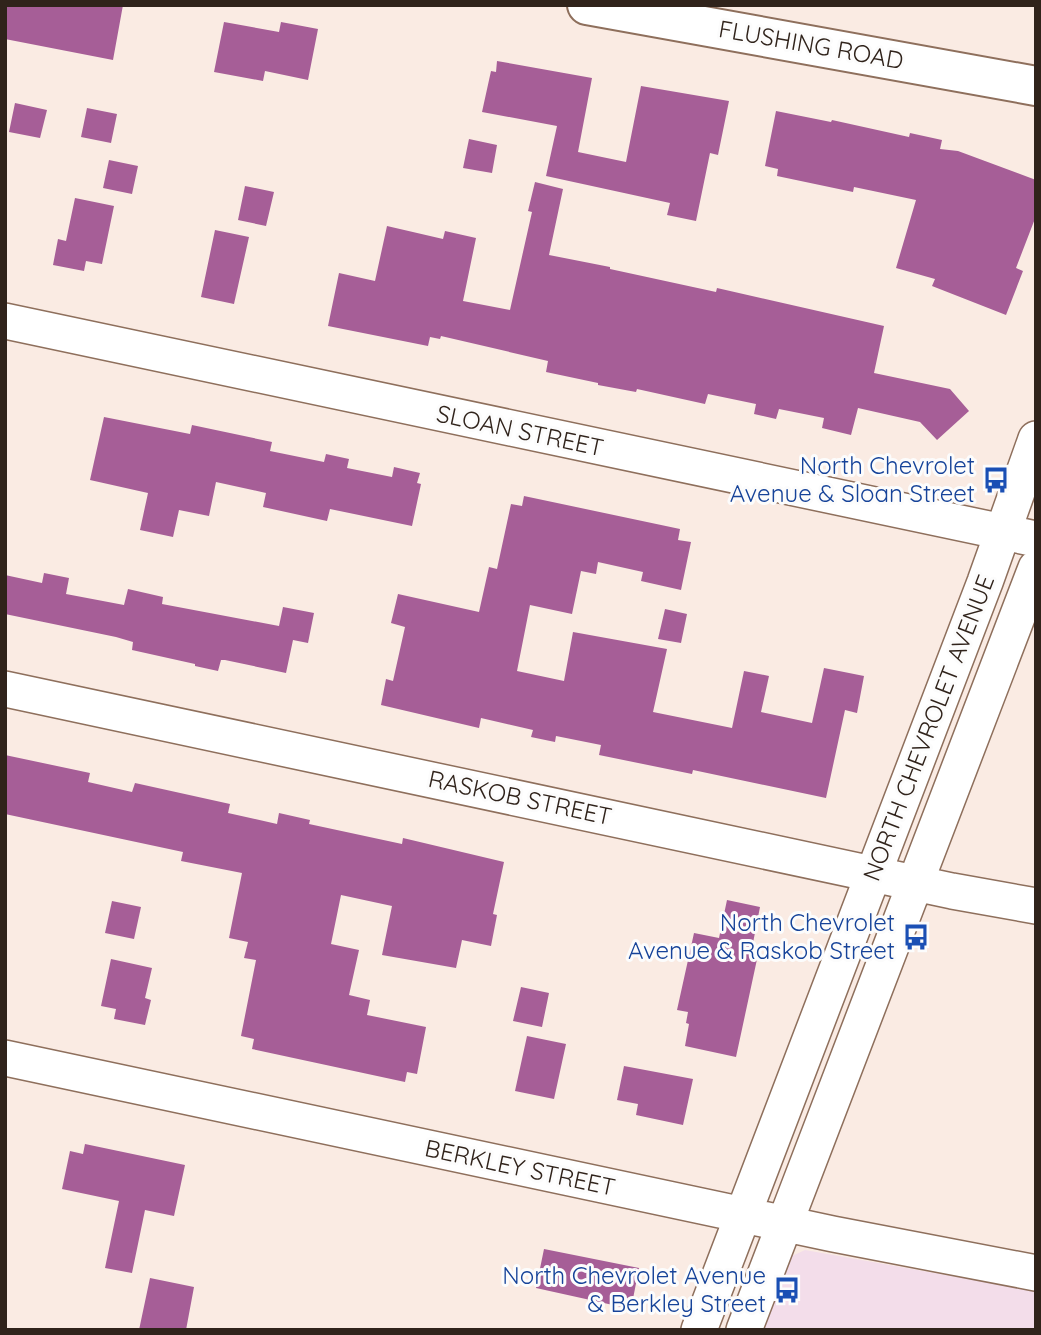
<svg xmlns="http://www.w3.org/2000/svg" width="1041" height="1335" font-family="Quicksand,sans-serif">
	<style>
		.education { fill: #f3ddea }
		.building { fill: #a65e97 }
		.lines { fill: none; stroke-linecap: round; stroke-linejoin: round }
		.minor-casing { stroke: #8e6f5c; stroke-width: 38 }
		.major-casing { stroke: #8e6f5c; stroke-width: 42 }
		.minor { stroke: #fff; stroke-width: 35 }
		.major { stroke: #fff; stroke-width: 38 }
		.labels { text-anchor: middle; stroke-width: 6; stroke-linejoin: round; paint-order: stroke }
		.street-label { font-size: 24px; fill: #30231b; stroke: #fcfcfc }
		.transit-label { font-size: 24px; fill: #164399; stroke: #fcfcfc; text-anchor: end }
	</style>
	<rect width="100%" height="100%" fill="#faebe3"/>
	<!-- education -->
	<path class="education" d="M805 1250 1036 1291V1330H762L789 1261 792 1256Z"/>
	<!-- building -->
	<path class="building" d="M5 5H123L113 60 5 39Z
		M224 22 279 32 281 22 318 29 308 80 265 71 263 81 214 72Z
		M497 61 592 78 578 152 626 162 641 86 729 101 718 155 710 153 696 221 667 215 670 203 546 176 557 126 482 112 491 71 496 72Z
		M15 103 47 110 40 138 9 132Z
		M87 108 117 114 111 143 81 137Z
		M776 111 831 122 832 120 909 137 910 133 942 140 940 149 958 151 1036 180V216L1016 268 1023 271 1006 315 932 286 935 279 896 268 916 200 854 187 853 192 777 176 778 169 765 166Z
		M469 139 497 145 492 173 463 168Z
		M109 160 138 166 132 194 103 188Z
		M535 182 563 189 549 255 610 267V269L716 292 717 288 884 326 874 373 950 389 969 411 937 440 920 422 858 408 851 435 822 428 824 418 779 409 776 419 754 414 756 404 708 394 705 404 637 389 636 392 598 385V383L546 372 548 361 441 336 440 339 430 337 428 346 328 326 339 273 375 281 387 226 443 239 445 231 476 238 463 301 510 310 532 212 528 211Z
		M245 186 274 192 266 226 238 220Z
		M75 198 114 206 102 264 86 261 84 271 53 265 58 239 66 241Z
		M215 230 249 237 234 304 201 297Z
		M104 417 190 434 192 425 272 442 270 451 324 462 326 454 349 459 347 468 392 477 394 467 420 473 417 483 421 484 412 526 330 509 327 521 263 507 266 493 216 482 209 516 179 510 173 537 140 530 148 493 90 480Z
		M524 496 680 529 678 540 691 542 681 590 641 581 643 572 598 562 596 574 581 571 572 614 530 605 517 671 564 681 573 632 667 649 653 712 732 728 744 671 769 676 761 712 812 723 824 668 864 676 857 713 845 710 826 798 693 770 692 774 599 755 601 745 556 736 555 742 531 737 533 730 481 718 479 728 381 705 386 679 393 681 405 627 391 623 398 594 479 612 489 567 497 569 511 504 522 506Z
		M44 573 69 578 66 594 124 605 128 589 163 597 162 604 279 626 283 607 314 613 308 643 293 640 286 673 225 660H221L218 671 195 666V664L132 650 133 642 116 637 5 614V575L42 583Z
		M665 609 687 614 681 643 658 639Z
		M5 755 90 773 88 782 132 792 135 783 230 804 228 813 277 824 279 813 310 820 309 824 402 844 403 838 504 862 493 914 497 915 491 946 462 940 456 968 382 955 392 906 341 895 331 944 359 950 349 995 370 1000 367 1015 426 1027 417 1074 407 1072 405 1082 252 1049 254 1039 241 1036 256 960 244 958 248 942 229 938 242 873 181 861 183 852 5 814Z
		M727 900 760 907 752 948 759 950 736 1057 685 1046 689 1024 686 1023 688 1012 677 1010 694 933 719 938Z
		M112 901 141 907 134 939 105 933Z
		M111 959 152 968 145 998 151 1000 145 1025 114 1019 116 1009 101 1006Z
		M521 987 549 993 542 1027 513 1021Z
		M527 1036 566 1044 554 1099 515 1091Z
		M624 1066 693 1079 683 1125 636 1115 638 1104 617 1100Z
		M85 1144 185 1165 174 1216 145 1210 132 1273 105 1268 119 1201 62 1189 70 1151 83 1154Z
		M544 1249 639 1268 631 1309 536 1288Z
		M150 1278 194 1287 186 1330H139Z"/>
	<g class="lines">
		<!-- minor casing -->
		<g class="minor-casing">
			<path id="minor" d="M5 321 1036 539
				M5 689 952 891 1036 906
				M5 1058 833 1234 1036 1273
				M699 1330 985 582 1036 439
				M744 1330 1036 568"/>
		</g>
		<!-- major casing -->
		<g class="major-casing">
			<path id="major" d="M587 5 1036 86"/>
		</g>
		<!-- minor -->
		<use href="#minor" class="minor"/>
		<!-- major -->
		<use href="#major" class="major"/>
	</g>
	<!-- icons -->
	<defs>
		<g id="bus-bare" transform="scale(2.1)"><path d="M-5-6H5V4H4V6H2V4H-2V6H-4V4H-5ZM-3.5-4V0h7V-4ZM-3.5 1.2v1.5H-2V1.2ZM2 1.2v1.5H3.5V1.2Z" fill="#1a4fb4" stroke="#fcfcfc" stroke-width="2.5" paint-order="stroke"/></g>
	</defs>
	<g fill-rule="evenodd">
		<use href="#bus-bare" x="996" y="480"/>
		<use href="#bus-bare" x="916" y="937"/>
		<use href="#bus-bare" x="787" y="1290"/>
	</g>
	<g class="labels">
		<!-- street labels -->
		<g class="street-label">
			<text transform="translate(811 45) rotate(10)" y="8">FLUSHING ROAD</text>
			<text transform="translate(520 431) rotate(12)" y="8">SLOAN STREET</text>
			<text transform="translate(929 728) rotate(-69)" y="8">NORTH CHEVROLET AVENUE</text>
			<text transform="translate(520 798) rotate(12)" y="8">RASKOB STREET</text>
			<text transform="translate(520 1168) rotate(12)" y="8">BERKLEY STREET</text>
		</g>
		<!-- transit labels -->
		<g class="transit-label">
			<text x="975" y="474">North Chevrolet<tspan x="975" dy="28">Avenue &amp; Sloan Street</tspan></text>
			<text x="895" y="931">North Chevrolet<tspan x="895" dy="28">Avenue &amp; Raskob Street</tspan></text>
			<text x="766" y="1284">North Chevrolet Avenue<tspan x="766" dy="28">&amp; Berkley Street</tspan></text>
		</g>
	</g>
	<!-- border -->
	<rect width="1041" height="1335" fill="none" stroke="#30231b" stroke-width="14"/>
</svg>
